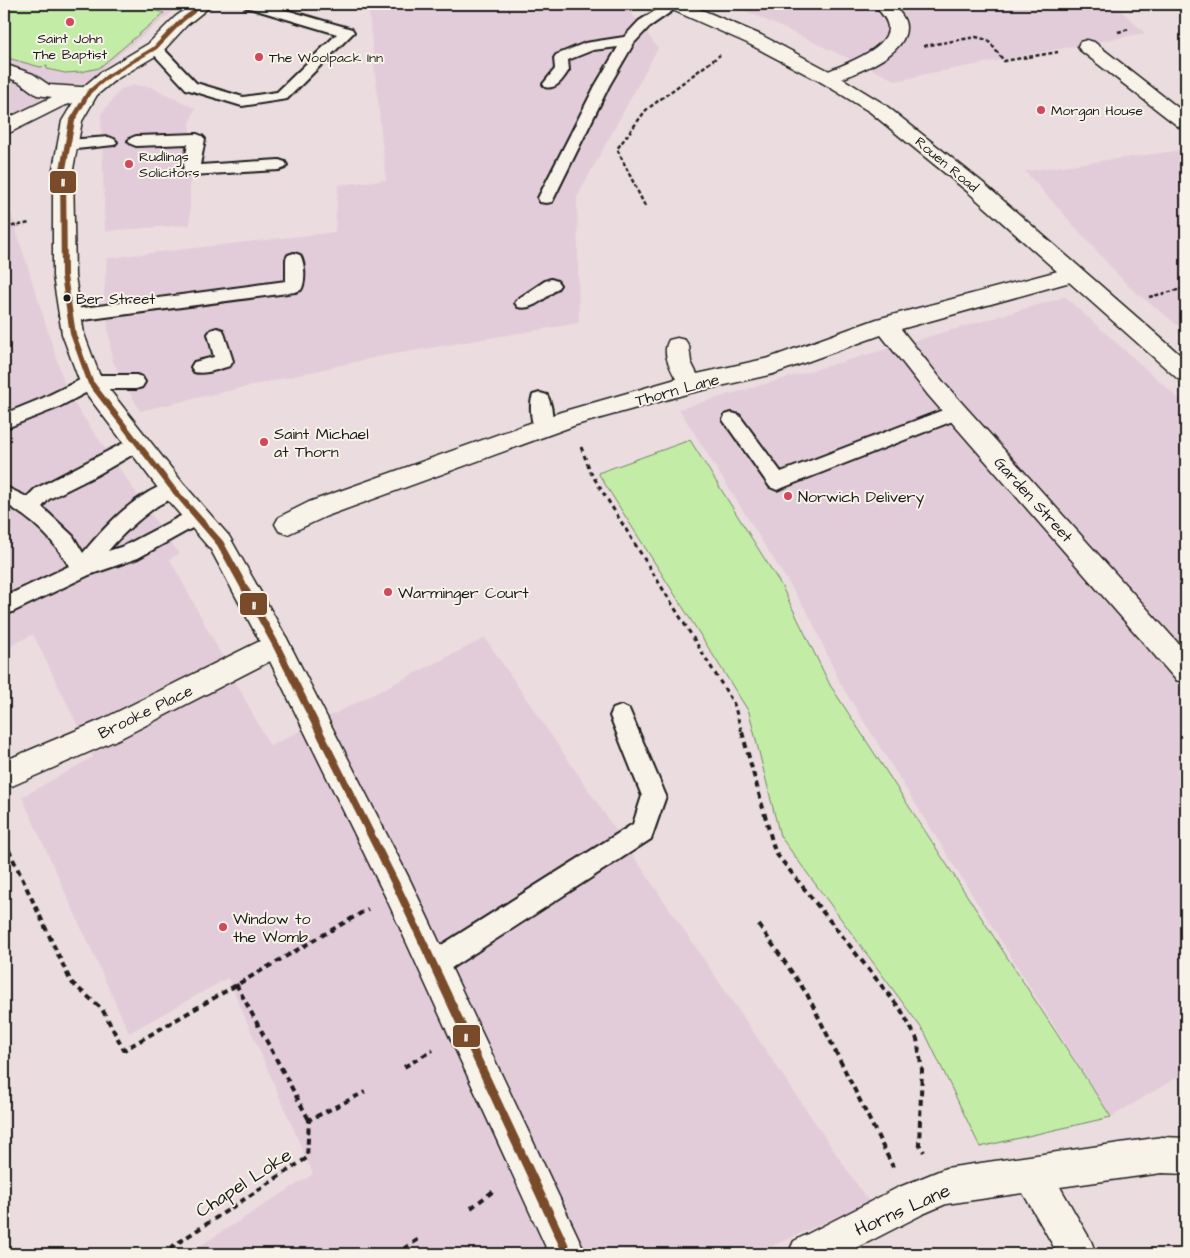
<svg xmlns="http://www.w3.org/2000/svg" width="1190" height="1258" font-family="'Architects Daughter',sans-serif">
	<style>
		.built { fill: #e3ccd9 }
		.green { fill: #c3eca7; stroke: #708462 }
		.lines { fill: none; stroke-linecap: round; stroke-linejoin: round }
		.service-casing { stroke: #1c1c1c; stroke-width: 4 }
		.pedestrian-casing { stroke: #1c1c1c; stroke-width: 3 }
		.minor-casing { stroke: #1c1c1c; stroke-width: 3 }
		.tertiary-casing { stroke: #1c1c1c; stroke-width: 3 }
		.path-far2 { stroke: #1c1c1c; stroke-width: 2.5; stroke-dasharray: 4 2.5; stroke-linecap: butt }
		.path-far1 { stroke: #1c1c1c; stroke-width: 3; stroke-dasharray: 4.5 4; stroke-linecap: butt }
		.path { stroke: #1c1c1c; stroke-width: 4; stroke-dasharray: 6 4.5; stroke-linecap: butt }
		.service { fill: #f7f3e8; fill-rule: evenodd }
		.pedestrian { fill: #f7f3e8; fill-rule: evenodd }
		.minor { fill: #f7f3e8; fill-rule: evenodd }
		.tertiary { fill: #f7f3e8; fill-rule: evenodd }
		.bus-1-casing { stroke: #f7f3e8; stroke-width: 3 }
		.bus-1 { fill: #7a4b2a; fill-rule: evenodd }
		.poi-dot { fill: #d1495b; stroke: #f7f3e8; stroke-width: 2 }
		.bus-dot { fill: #1c1c1c; stroke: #f7f3e8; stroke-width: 2 }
		.labels { text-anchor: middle; stroke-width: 4; stroke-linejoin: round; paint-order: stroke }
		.far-poi-label { font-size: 14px; fill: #1c1c1c; stroke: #f7f3e8; text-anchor: start }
		.far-street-label { font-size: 14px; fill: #1c1c1c; stroke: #f7f3e8 }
		.bus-label { font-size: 15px; fill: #1c1c1c; stroke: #f7f3e8; text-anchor: start }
		.street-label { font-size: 16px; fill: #1c1c1c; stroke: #f7f3e8 }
		.poi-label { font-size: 16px; fill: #1c1c1c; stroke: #f7f3e8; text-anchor: start }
		.near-street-label { font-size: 19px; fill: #1c1c1c; stroke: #f7f3e8 }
		.line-badge { stroke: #f7f3e8; stroke-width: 2 }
		.badge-label { font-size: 14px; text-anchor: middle; font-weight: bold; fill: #fff }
	</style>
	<rect width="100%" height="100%" fill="#ebdcdf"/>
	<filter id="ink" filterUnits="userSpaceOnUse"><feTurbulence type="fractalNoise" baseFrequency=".02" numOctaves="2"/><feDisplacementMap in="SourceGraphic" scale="10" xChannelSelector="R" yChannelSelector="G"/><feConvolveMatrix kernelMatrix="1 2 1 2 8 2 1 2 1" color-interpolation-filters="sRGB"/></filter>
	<g filter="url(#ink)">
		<!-- built -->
		<path class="built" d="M4 4H182L87 81 59 97 4 123Z
			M368 4H625L658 48 577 197 579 323 377 357 140 411 112 360 104 295 107 258 335 232 338 185 386 180Z
			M731 4H1114L1145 33 926 74 897 81Z
			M134 85 151 87 195 108 190 124V225L117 230 105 232 101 114 121 89Z
			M1183 150 1186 153V332L1128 286 1025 171Z
			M4 205 12 217 68 395 179 554 170 559 270 746 485 638 869 1202 755 1254H187L313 1174 228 978 129 1033 22 797 93 757 33 634 4 650Z
			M1065 297 1186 405V1072L1111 1117 840 683 810 617 679 409Z"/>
		<!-- green -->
		<path class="green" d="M4 4H117L133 7 136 5 164 13 99 68 81 72 65 73 47 69V66L40 67 4 57Z
			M690 440 781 585 830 685 1111 1117 980 1147 925 1033 780 836 749 712 598 473Z"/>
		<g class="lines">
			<!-- service casing -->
			<g class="service-casing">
				<path id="service" d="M244 4H265L352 29 354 32 287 99 242 106 186 89 148 48 150 45H160L196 83 243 97 277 92 337 34 246 7Z
					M666 4H682L649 27 634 43 609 86 554 198 552 202 546 203 540 202 538 198 595 86 618 47 593 50 568 60 569 70C563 79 557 90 545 87L543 84 555 69 554 58 556 55 585 43 624 37 639 21Z
					M197 134 202 136 205 139 200 165 279 160 285 162 287 165 285 168 279 170 191 175 185 174 183 170 188 144 136 146 131 144 128 141 131 138 136 136Z
					M109 137 114 139 117 142 114 145 67 150 62 148 59 145 62 142 67 140Z
					M294 253 300 255C305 263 306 282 301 290L295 292 68 322 62 320 59 316 62 312 68 310 286 281V259L288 255Z
					M551 279 557 281 560 285 557 289C546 297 532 311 518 307L515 303 518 299 545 281Z
					M217 328 223 330 233 361 230 366C219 369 205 375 194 372L191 367 194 362 214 357 208 334 211 330Z
					M90 375H136L142 377 145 382 142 387 136 389H93L57 408 4 429V414L43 398Z
					M540 393 547 395C552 404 555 423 550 432L543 434 536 432C531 423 529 404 533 395Z
					M956 405 963 407 965 412 963 417 777 490 770 487 723 420 725 415 732 413 739 415 781 472Z
					M137 436 144 438 147 443 144 448 97 475 49 499 42 507 73 536 83 553C108 523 135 494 173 481L180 484 183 489C178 499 166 500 157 506 139 519 122 534 108 551L124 546 196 508 203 510 206 516 203 522 138 558 89 575 4 616V597L69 566C54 539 31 518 4 503V486L27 497 35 489Z
					M621 706 629 709 666 796 651 839 442 974 433 978 424 974 420 965 424 956 633 824 642 796 610 716 613 709Z"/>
			</g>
			<!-- pedestrian casing -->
			<g class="pedestrian-casing">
				<path id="pedestrian" d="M4 64 33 74 49 85 96 88 99 92 96 96 63 106 11 132 4 134V120L52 97 37 95 19 82 4 76Z"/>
			</g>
			<!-- minor casing -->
			<g class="minor-casing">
				<path id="minor" d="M874 4H892C898 10 906 18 906 27 907 56 856 72 835 82L828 84 821 82 818 78 821 74C839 66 889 50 888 27 887 18 879 11 874 4Z
					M1087 40 1094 42 1186 114V129L1179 127 1080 50 1078 46 1080 42Z
					M1073 267 1081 269 1084 274 1081 279 901 329 944 383 1186 652V683L1176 680 928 395 881 335 773 374 690 393 576 425 327 516 288 534 279 531 275 524 279 517 309 502 561 412 676 379C670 367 661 353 669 340L677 338 685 340 689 346 691 362 697 374 769 358 877 319Z
					M276 633 286 637 290 645 286 653 121 738 12 786 4 782V761L101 720Z
					M1162 1137 1186 1138V1174L1162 1173 1060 1187 1091 1241 1096 1254H1058L1023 1193 946 1204 923 1214 845 1254H788L794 1241 897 1188 946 1168Z"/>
			</g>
			<!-- tertiary casing -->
			<g class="tertiary-casing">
				<path id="tertiary" d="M193 4H213L187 25 162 52 115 80 97 95 82 121 73 169 75 276 84 334 101 379 182 482 229 536 286 637 410 880 586 1254H549L388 902 266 653 211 550 164 496 82 388 62 334 53 276V169L62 121 82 88 101 72 148 44 175 17Z
					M665 4H688L761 35 835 74 884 104 982 182 1186 360V381L1178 379 968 192 870 112 821 82 747 43 668 8Z"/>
			</g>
			<!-- path-far2 -->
			<path class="path-far2" d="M147 4 155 6
				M1118 32 1129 29
				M924 46 976 37 988 40 1004 61 1058 52
				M645 206 617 149 646 110 720 55
				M4 213 8 217V227L30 223
				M1149 297 1186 288"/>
			<!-- path-far1 -->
			<path class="path-far1" d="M581 447 591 473 734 704 742 733"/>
			<!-- path -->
			<path class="path" d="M742 732 775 852 901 1010 917 1039 922 1070 919 1144 924 1152
				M4 840 71 982 102 1009 124 1050 368 909
				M759 925 807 994 893 1167
				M236 984 309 1120
				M404 1067 433 1050
				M471 1208 496 1189
				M161 1254 307 1158 309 1120 365 1092
				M395 1254 419 1239"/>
			<!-- service -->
			<use href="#service" class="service"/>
			<!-- pedestrian -->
			<use href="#pedestrian" class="pedestrian"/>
			<!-- minor -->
			<use href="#minor" class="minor"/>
			<!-- tertiary -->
			<use href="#tertiary" class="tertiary"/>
			<!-- bus-1 casing -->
			<g class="bus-1-casing">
				<path id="bus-1" d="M201 4H206L183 22 157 49 110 77 91 93 75 121 66 169 67 276 76 334 93 381 175 487 223 541 279 643 402 888 573 1254H563L396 894 273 647 217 545 171 491 88 384 70 334 61 276 60 169 69 121 87 91 106 75 153 47 179 20Z"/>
			</g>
			<!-- bus-1 -->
			<use href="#bus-1" class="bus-1"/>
		</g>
	</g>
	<!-- markers -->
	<g class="poi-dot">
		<circle cx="70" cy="22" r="5"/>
		<circle cx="259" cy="57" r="5"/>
		<circle cx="1041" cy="110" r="5"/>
		<circle cx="129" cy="164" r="5"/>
		<circle cx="264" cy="442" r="5"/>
		<circle cx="788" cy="496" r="5"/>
		<circle cx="388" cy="592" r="5"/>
		<circle cx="223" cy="927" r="5"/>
	</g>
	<circle class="bus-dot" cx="67" cy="298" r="4.5"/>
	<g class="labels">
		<!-- far-poi labels -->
		<g class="far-poi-label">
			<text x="70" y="43" text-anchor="middle">Saint John<tspan x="70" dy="16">The Baptist</tspan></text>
			<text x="269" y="62">The Woolpack Inn</text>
			<text x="1051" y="115">Morgan House</text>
			<text x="139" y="161">Rudlings<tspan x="139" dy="16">Solicitors</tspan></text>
		</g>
		<!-- far-street labels -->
		<g class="far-street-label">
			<text transform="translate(947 164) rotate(40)" y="5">Rouen Road</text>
		</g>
		<!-- bus labels -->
		<g class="bus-label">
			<text x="76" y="304">Ber Street</text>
		</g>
		<!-- street labels -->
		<g class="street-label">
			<text transform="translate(677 389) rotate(-15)" y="6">Thorn Lane</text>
			<text transform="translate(1034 499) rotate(48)" y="6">Garden Street</text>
			<text transform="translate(145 711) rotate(-26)" y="6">Brooke Place</text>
		</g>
		<!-- poi labels -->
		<g class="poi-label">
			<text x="274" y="439">Saint Michael<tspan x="274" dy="18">at Thorn</tspan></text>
			<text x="798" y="502">Norwich Delivery</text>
			<text x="398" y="598">Warminger Court</text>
			<text x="233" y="924">Window to<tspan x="233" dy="18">the Womb</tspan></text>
		</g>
		<!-- near-street labels -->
		<g class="near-street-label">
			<text transform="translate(243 1182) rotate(-33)" y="7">Chapel Loke</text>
			<text transform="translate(902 1209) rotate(-24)" y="7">Horns Lane</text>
		</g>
	</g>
	<g class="line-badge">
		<rect x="49" y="170" width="28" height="24" rx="5" fill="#7a4b2a"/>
		<rect x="239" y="592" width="29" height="24" rx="5" fill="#7a4b2a"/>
		<rect x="452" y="1024" width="29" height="24" rx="5" fill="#7a4b2a"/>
	</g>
	<g class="badge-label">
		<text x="63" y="186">11</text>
		<text x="254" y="609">11</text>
		<text x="466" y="1041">11</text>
	</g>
	<!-- margin -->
	<rect width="1190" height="1258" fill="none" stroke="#f7f3e8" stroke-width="20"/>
	<rect x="10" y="10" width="1170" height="1238" fill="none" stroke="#1c1c1c" stroke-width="2" filter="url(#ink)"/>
</svg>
